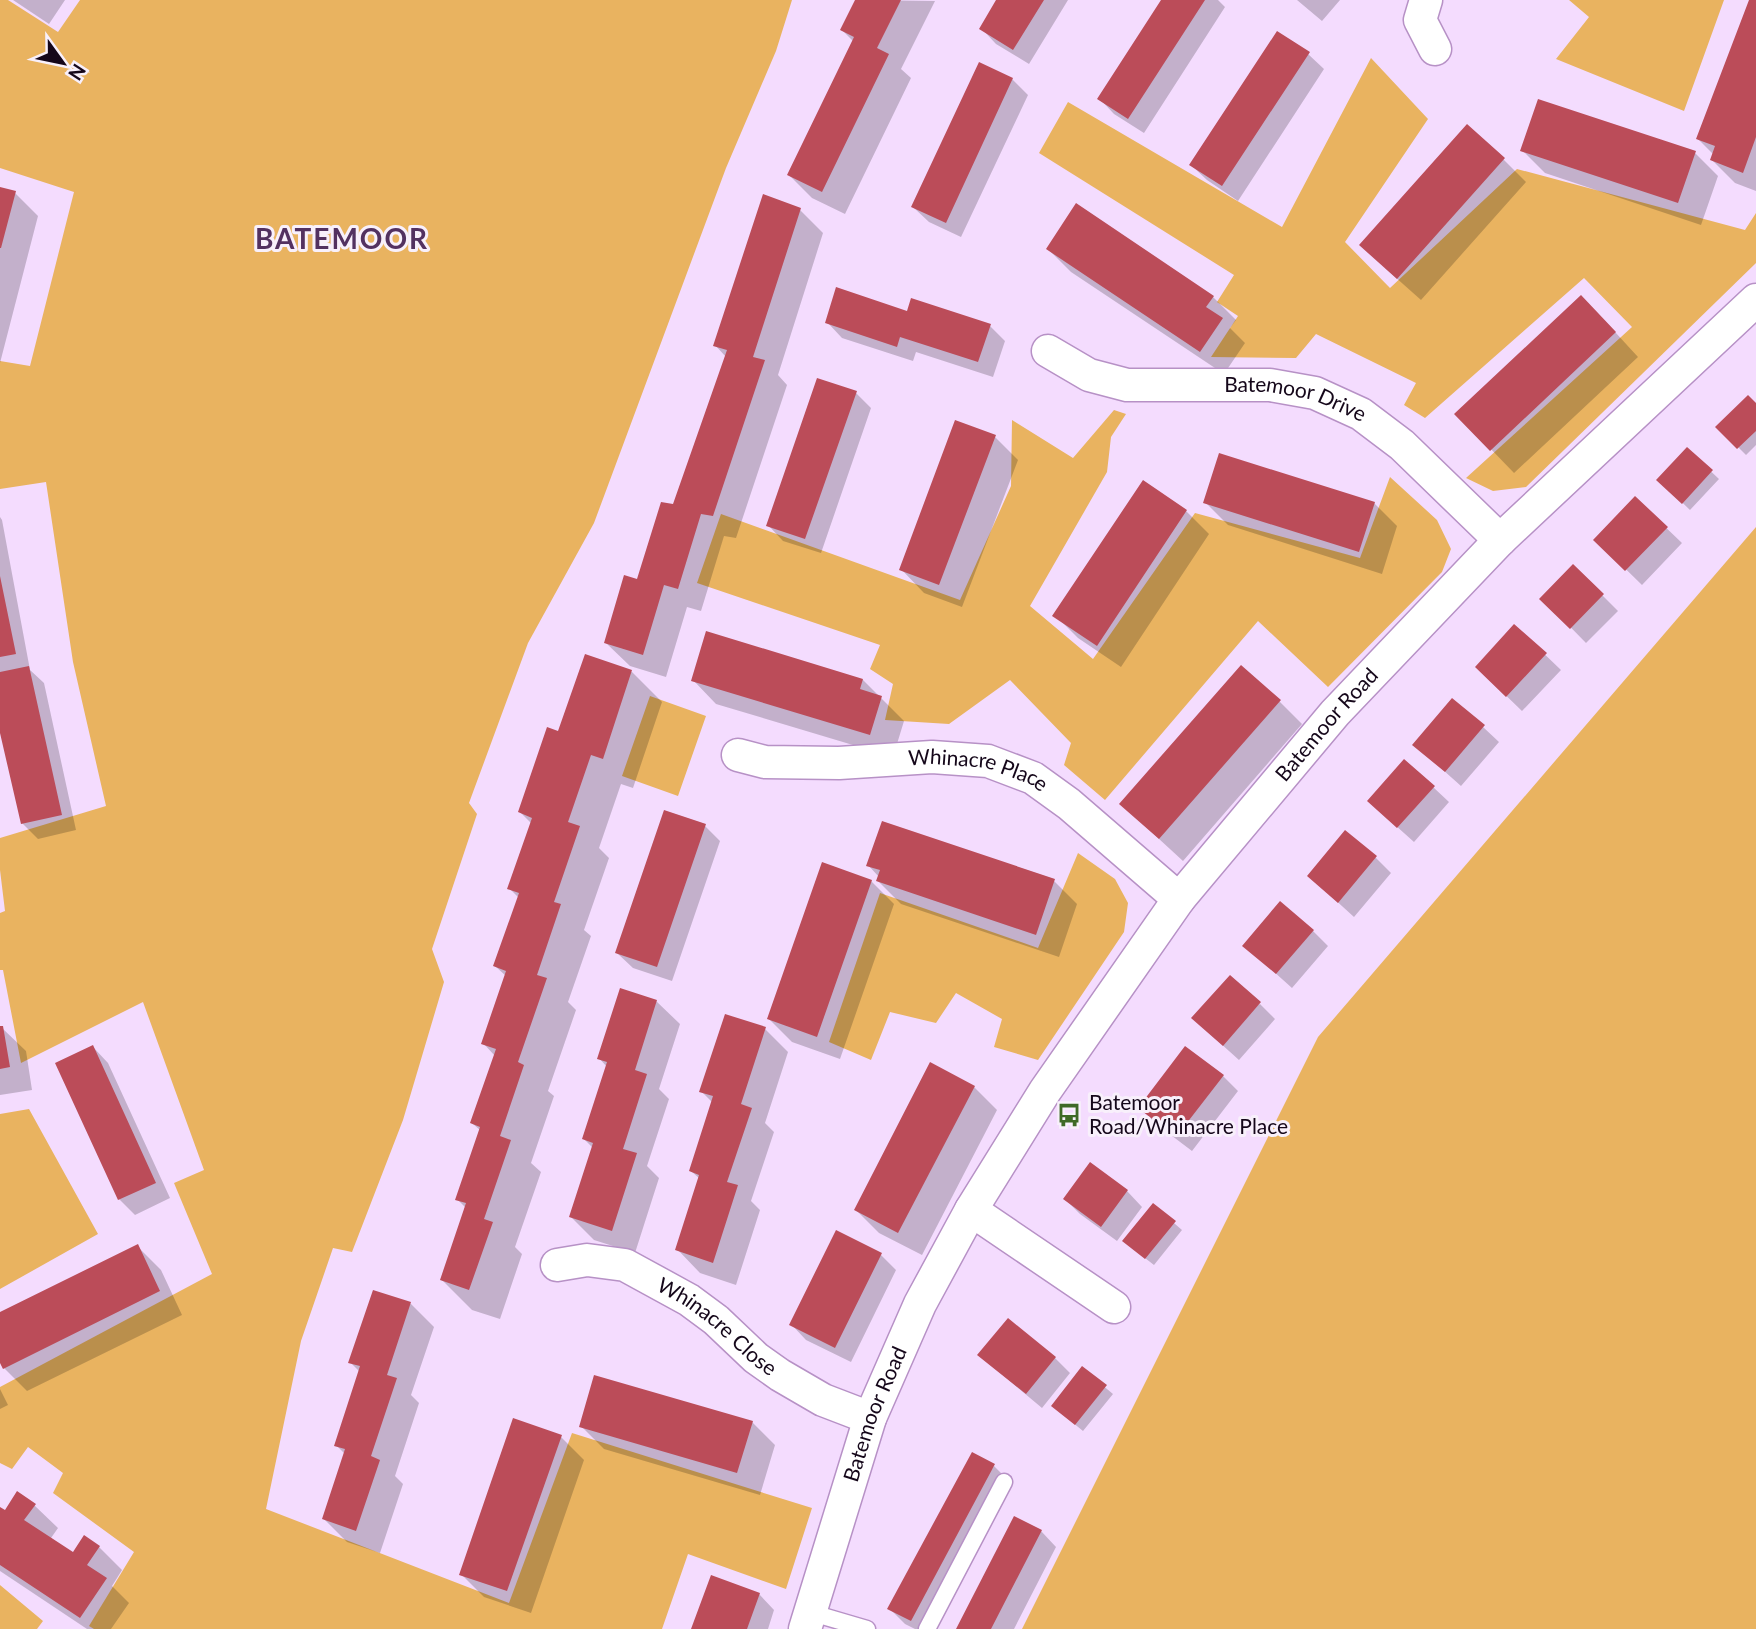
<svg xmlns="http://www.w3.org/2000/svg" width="1756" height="1629" font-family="Lato,sans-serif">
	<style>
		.green { fill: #e9b360 }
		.shadow { fill: #0003 }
		.building { fill: #bb4c59 }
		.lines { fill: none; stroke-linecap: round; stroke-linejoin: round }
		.lane-casing { stroke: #b791c6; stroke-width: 19 }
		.street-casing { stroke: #b791c6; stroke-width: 35 }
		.lane { stroke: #fff; stroke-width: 16 }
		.street { stroke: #fff; stroke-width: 32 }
		.labels { text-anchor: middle; stroke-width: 6; stroke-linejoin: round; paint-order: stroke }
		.street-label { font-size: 21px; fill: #15071a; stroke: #f8f0fb }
		.poi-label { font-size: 21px; fill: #15071a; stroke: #f8f0fb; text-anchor: start }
		.district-label { font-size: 28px; font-weight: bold; letter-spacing: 2px; fill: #533160; stroke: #f8f0fb }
	</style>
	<rect width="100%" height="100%" fill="#f4dcfe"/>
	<!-- green -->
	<path class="green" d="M0 0H8L58 32 80 0H792L776 51 726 168 594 523 528 643 469 803 477 814 432 949 444 982 403 1120 352 1252 333 1248 301 1341 266 1509 509 1603 572 1433 812 1508 786 1589 688 1554 662 1629H94L89 1626 134 1552 53 1493 63 1473 28 1447 12 1469 0 1463V1387L212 1274 174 1183 204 1170 143 1002 21 1063 3 970H0V913L5 911 0 870V838L106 806 73 662 46 482 0 489V361L30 366 74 192 0 168Z
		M1569 0H1724L1684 111 1556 59 1589 17Z
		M1371 58 1428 119 1345 242 1390 288 1517 169 1745 230 1756 213V263L1526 487 1493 491 1466 478 1632 327 1584 278 1425 418 1404 405 1416 383 1316 334 1296 358 1211 357 1238 316 1217 302 1234 275 1039 153 1068 102 1282 227Z
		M1114 410 1126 414 1111 437 1107 472 1030 606 1093 659 1195 513 1360 558 1390 477 1437 520 1451 549 1442 572 1328 687 1258 621 1105 800 1064 765 1071 743 1010 680 949 724 885 720 893 684 870 669 880 645 697 583 721 514 960 600 1011 486 1012 420 1073 458Z
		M1756 527V1629H1022L1318 1037Z
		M650 696 706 716 678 796 622 776Z
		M1078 853 1115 879 1128 903 1124 932 1038 1060 994 1047 1002 1019 956 993 936 1023 890 1012 871 1060 829 1042 880 893 1038 948Z
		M29 1109 98 1234 0 1289V1114Z
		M0 1585 43 1621 37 1629H0Z"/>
	<!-- shadow -->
	<path class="shadow" d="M13 0H65L49 24Z
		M857 0 935 1 901 69 911 78 845 214 812 198 789 175 854 42 842 30Z
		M998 0H1068L1029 64 996 44 981 28Z
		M1163 0H1218L1225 7 1144 133 1114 114 1099 98Z
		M1297 0H1340L1322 21Z
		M1750 0H1756V191L1735 183 1712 160 1714 155 1698 139Z
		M1308 54 1324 69 1238 201 1207 180 1191 165Z
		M1012 79 1028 95 961 237 929 222 913 207Z
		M1522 150 1695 153 1718 176 1701 225 1545 173Z
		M1503 159 1526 182 1421 300 1385 268Z
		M0 189 15 193 38 216 0 363Z
		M800 210 823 233 778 375 787 385 736 538 724 536 701 611 687 607 666 677 630 666 606 643 674 506 726 357 715 345Z
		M1048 249 1213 297 1236 320 1230 328 1245 343 1224 374 1071 272Z
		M908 313 990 326 1005 341 993 377 916 352 913 361 842 338 827 322Z
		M1604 320 1638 357 1514 473 1457 414Z
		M856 393 871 408 821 553 783 541 768 525Z
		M1756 406V445L1746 455 1718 427Z
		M995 437 1018 460 962 607 924 593 901 569Z
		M1687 449 1719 479 1690 510 1659 480Z
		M1143 482 1186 511 1209 534 1121 667 1078 638 1055 615Z
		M1635 498 1682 543 1642 585 1596 540Z
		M1205 502 1374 503 1397 526 1382 574 1228 525Z
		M0 517 2 520 30 670 44 683 76 830 38 839 22 823 0 726Z
		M1573 566 1618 611 1586 643 1542 598Z
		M1515 626 1561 670 1522 711 1492 682Z
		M586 656 632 672 662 702 633 788 621 784 599 848 609 858 584 930 591 936 568 1002 576 1010 548 1091 554 1096 531 1163 541 1172 515 1247 522 1254 500 1319 472 1310 442 1280 466 1208 457 1199 481 1131 472 1123 495 1056 483 1043 506 976 495 966 519 898 509 888 532 824 520 812 559 733Z
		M693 680H863L904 721 893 757 716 704Z
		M1279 701 1302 724 1183 861 1121 804Z
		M1483 727 1499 742 1461 786 1415 745Z
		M1433 787 1449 802 1414 842 1385 816Z
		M705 826 720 841 672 981 633 968 617 953Z
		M1375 857 1391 873 1354 917 1309 876Z
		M868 865 1054 881 1077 904 1059 957 901 904 878 881 879 877Z
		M871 881 894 904 840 1059 792 1042 769 1019Z
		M1313 931 1328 946 1292 988 1245 946Z
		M656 1001 680 1024 659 1089 669 1099 647 1166 659 1178 635 1253 594 1240 571 1217 593 1148 584 1139 607 1067 599 1058Z
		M1260 1004 1275 1019 1239 1060 1209 1033Z
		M0 1028H2L26 1051 32 1090 0 1095Z
		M765 1029 788 1052 765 1123 774 1132 751 1201 760 1210 736 1285 700 1273 677 1249 700 1179 691 1171 713 1103 701 1091Z
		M93 1047 108 1063 170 1198 135 1215 119 1199Z
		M1223 1076 1238 1091 1192 1151 1155 1123 1140 1107Z
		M974 1087 997 1110 922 1255 879 1233 856 1210Z
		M1127 1191 1142 1207 1117 1241 1080 1214 1065 1199Z
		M1153 1205 1182 1230 1154 1265 1132 1248Z
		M137 1246 161 1270 182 1315 27 1391 4 1368 0 1359V1314Z
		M881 1255 896 1270 851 1362 806 1340 791 1324Z
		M374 1292 411 1304 434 1327 411 1395 419 1403 395 1476 403 1484 380 1553 347 1542 324 1519 345 1454 336 1445 360 1372 350 1362Z
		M979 1355 1055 1358 1070 1373 1042 1408Z
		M1083 1369 1113 1394 1083 1431 1061 1413Z
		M0 1389 8 1405 0 1409Z
		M752 1422 775 1445 760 1495 604 1449 581 1426Z
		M561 1437 584 1460 531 1613 484 1597 461 1574Z
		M994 1466 1009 1481 930 1629H915L905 1624 889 1608Z
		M34 1505 58 1528 51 1538 73 1555 99 1547 122 1570 112 1586 129 1603 111 1629H87L0 1571V1509L5 1512Z
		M1041 1531 1056 1547 1014 1629H958Z
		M759 1594 774 1610 768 1629H693Z"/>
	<!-- building -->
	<path class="building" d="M855 0H901L877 48 889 54 822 192 787 175 854 37 840 30Z
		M996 0H1044L1013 50 979 29Z
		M1161 0H1205L1128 119 1097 99Z
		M1749 0H1756V137L1743 173 1710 160 1715 146 1696 139Z
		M1277 31 1310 52 1222 186 1189 165Z
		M979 62 1013 78 946 223 911 207Z
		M1538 99 1696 151 1678 203 1520 151Z
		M1467 124 1505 158 1397 279 1359 245Z
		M0 187 16 191 1 248H0Z
		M763 194 801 208 753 357 765 360 713 516 701 514 678 589 664 585 643 655 604 643 624 575 637 579 661 502 673 504 727 350 713 346Z
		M1076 203 1214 296 1206 307 1223 318 1200 352 1046 249Z
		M836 287 907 311 911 298 991 324 978 362 900 337 897 347 825 323Z
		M1581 295 1616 332 1490 451 1454 414Z
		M817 378 857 391 805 539 766 526Z
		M1748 395 1756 403V431L1737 449 1715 427Z
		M955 420 996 435 939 585 899 570Z
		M1687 447 1713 470 1682 504 1656 480Z
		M1219 453 1375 502 1359 552 1203 503Z
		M1143 480 1187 510 1097 646 1052 616Z
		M1635 496 1668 527 1625 571 1593 540Z
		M1573 564 1604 594 1570 629 1539 599Z
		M0 576 16 654 0 657Z
		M1514 624 1547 653 1506 697 1475 667Z
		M706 631 863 679 860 689 882 696 870 735 691 681Z
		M585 654 632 670 603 759 591 755 568 822 580 826 554 902 561 904 537 975 547 978 518 1062 524 1065 500 1136 511 1140 484 1219 493 1222 469 1290 440 1280 466 1203 455 1200 480 1127 470 1123 496 1049 481 1044 506 971 493 966 519 893 507 889 532 818 518 812 547 727 558 731Z
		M1241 665 1281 700 1159 839 1119 804Z
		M29 666 62 815 21 824 0 733V672Z
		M1452 698 1485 725 1445 772 1412 745Z
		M1404 759 1435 786 1397 828 1367 801Z
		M664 810 706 824 657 967 615 953Z
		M882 821 1055 879 1036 935 876 881 880 870 866 866Z
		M1345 830 1377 856 1338 903 1307 876Z
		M822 862 872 880 817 1037 767 1019Z
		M1280 901 1314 930 1276 974 1242 946Z
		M1230 975 1261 1002 1223 1046 1191 1018Z
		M620 988 657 1000 635 1070 647 1074 623 1149 637 1153 612 1231 569 1217 593 1143 582 1139 607 1062 597 1059Z
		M725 1014 766 1027 741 1104 752 1108 727 1182 738 1185 713 1263 675 1250 699 1175 689 1171 713 1096 699 1092Z
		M0 1026H3L10 1067 0 1069Z
		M93 1045 156 1183 118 1200 55 1063Z
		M1185 1046 1224 1075 1176 1137 1138 1108Z
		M930 1062 975 1086 898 1233 854 1210Z
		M1090 1162 1128 1190 1101 1227 1063 1199Z
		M1153 1203 1176 1221 1145 1259 1122 1241Z
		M836 1230 882 1253 835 1348 789 1325Z
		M138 1244 160 1291 3 1369 0 1363V1312Z
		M373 1290 411 1302 387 1375 397 1378 371 1456 380 1460 356 1531 322 1519 345 1449 334 1446 360 1366 348 1363Z
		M1008 1318 1056 1357 1026 1394 977 1355Z
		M1082 1366 1107 1385 1075 1425 1051 1406Z
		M594 1375 753 1421 737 1473 579 1427Z
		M513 1418 562 1435 507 1591 459 1575Z
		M972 1452 995 1464 911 1621 887 1609Z
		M17 1491 36 1504 24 1520 73 1552 84 1535 100 1546 87 1565 107 1578 80 1618 0 1565V1507L5 1510Z
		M1014 1516 1042 1530 991 1629H956Z
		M711 1575 760 1593 747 1629H691Z"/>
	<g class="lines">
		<!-- lane casing -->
		<g class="lane-casing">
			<path id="lane" d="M809 1612 867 1629
				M927 1629 1004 1482"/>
		</g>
		<!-- street casing -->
		<g class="street-casing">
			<g id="street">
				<path d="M1426 0 1420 20 1435 49"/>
				<path id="s1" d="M1048 351 1089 375 1127 385H1270L1315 393 1361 414 1402 445 1500 540"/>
				<path id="s2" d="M738 755 765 762 839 763 932 757 988 761 1033 778 1069 804 1179 899"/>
				<path d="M971 1210 1114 1307"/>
				<path id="s3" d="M557 1265 587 1260 625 1265 689 1300 716 1320 756 1358 780 1375 823 1400 870 1418"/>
				<path id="s4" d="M805 1629 870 1418 920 1304 971 1210 1045 1091 1179 899 1335 713 1500 540 1756 300"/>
			</g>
		</g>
		<!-- lane -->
		<use href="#lane" class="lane"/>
		<!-- street -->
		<use href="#street" class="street"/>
	</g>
	<!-- icons -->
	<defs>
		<g id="bus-bare" transform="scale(1.89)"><path d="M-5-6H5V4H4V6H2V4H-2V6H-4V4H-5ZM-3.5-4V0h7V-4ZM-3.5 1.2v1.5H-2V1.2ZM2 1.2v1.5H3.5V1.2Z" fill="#3f6927" stroke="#f8f0fb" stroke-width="2.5" paint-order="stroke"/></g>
	</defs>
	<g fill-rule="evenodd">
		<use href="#bus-bare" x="1069" y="1115"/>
	</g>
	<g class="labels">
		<!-- street labels -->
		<g class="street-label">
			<text dy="7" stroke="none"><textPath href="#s1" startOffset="257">Batemoor Drive</textPath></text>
			<text dy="7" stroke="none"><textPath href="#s4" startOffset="1055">Batemoor Road</textPath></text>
			<text dy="7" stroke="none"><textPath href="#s2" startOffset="243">Whinacre Place</textPath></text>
			<text dy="7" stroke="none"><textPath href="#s3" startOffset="180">Whinacre Close</textPath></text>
			<text dy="7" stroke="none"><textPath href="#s4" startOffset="226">Batemoor Road</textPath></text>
		</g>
		<!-- poi labels -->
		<g class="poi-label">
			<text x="1089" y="1110">Batemoor<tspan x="1089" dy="24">Road/Whinacre Place</tspan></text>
		</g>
		<!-- district labels -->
		<g class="district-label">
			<text x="342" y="249">BATEMOOR</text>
		</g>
	</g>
	<!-- north arrow -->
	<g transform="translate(63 63) rotate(123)" stroke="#f8f0fb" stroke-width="5" paint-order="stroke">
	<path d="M0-5L12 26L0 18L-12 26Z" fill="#15071a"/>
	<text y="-10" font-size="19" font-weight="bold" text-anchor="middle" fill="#15071a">N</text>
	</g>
</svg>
